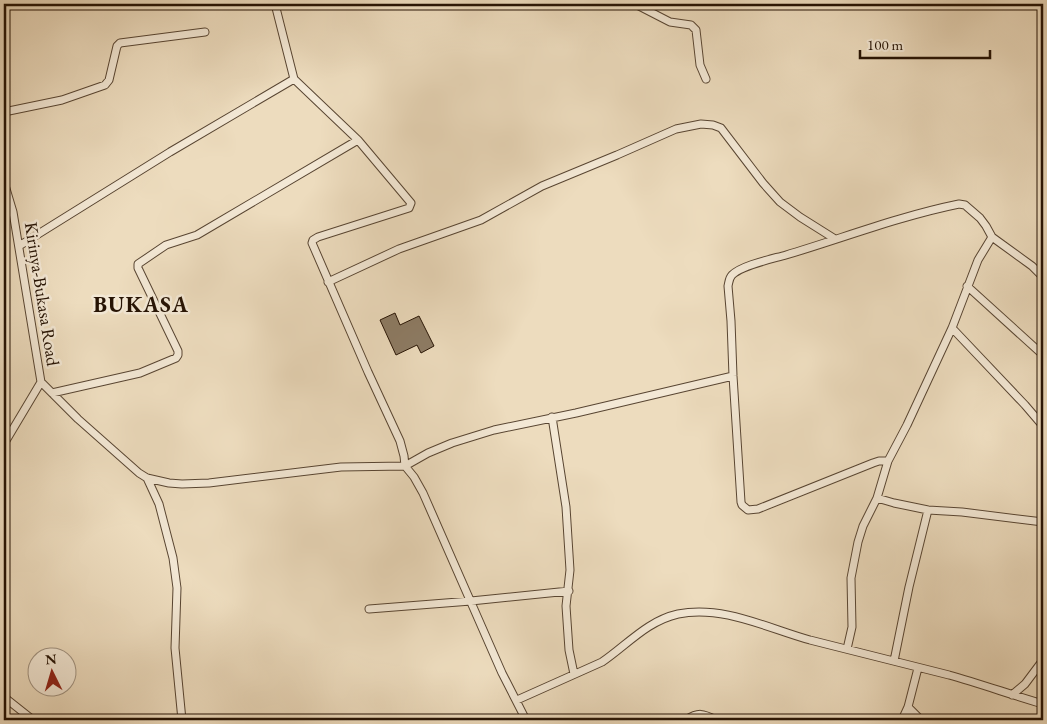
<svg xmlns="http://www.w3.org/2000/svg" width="1047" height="724" font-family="'EB Garamond',serif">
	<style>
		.building { fill: #8d7c65; stroke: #261304 }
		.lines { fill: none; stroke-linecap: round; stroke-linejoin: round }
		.minor-casing { stroke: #584532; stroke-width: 9 }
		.minor { stroke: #f3e8d5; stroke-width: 7 }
		.labels { text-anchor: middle; stroke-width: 5; stroke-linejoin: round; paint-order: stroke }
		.street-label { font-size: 18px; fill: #261304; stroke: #f3e8d5 }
		.district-label { font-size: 22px; font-weight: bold; letter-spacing: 1px; fill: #261304; stroke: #f3e8d5 }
	</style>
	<rect width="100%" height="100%" fill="#eddcbe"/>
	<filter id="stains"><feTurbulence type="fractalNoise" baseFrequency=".004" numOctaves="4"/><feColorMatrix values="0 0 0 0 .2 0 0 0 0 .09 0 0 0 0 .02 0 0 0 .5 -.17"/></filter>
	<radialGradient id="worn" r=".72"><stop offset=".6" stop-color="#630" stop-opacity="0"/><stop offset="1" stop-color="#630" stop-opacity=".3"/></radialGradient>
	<!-- building -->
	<path class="building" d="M395 313 400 325 419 316 434 346 421 353 417 345 396 355 380 320Z"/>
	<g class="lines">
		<!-- minor casing -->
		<g class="minor-casing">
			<path id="minor" d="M275 4 294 79 358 140 411 203 409 208 318 237 313 240 312 243 368 372 400 441 404 456 405 466 414 477 423 493 502 673 526 720
				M635 4 670 22 691 25 696 30 700 65 706 79
				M4 112 62 100 105 85 109 80 117 46 120 43 205 32
				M4 182 13 212 41 382
				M19 246 170 152 294 79
				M328 282 399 249 481 220 542 186 617 155 676 129 701 124 713 125 721 128 763 183 780 202 800 217 835 239
				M967 286 1043 355
				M952 328 1025 405 1043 426
				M41 382 78 419 139 473 147 478 169 483 182 484 209 483 341 467 405 466 428 453 452 443 494 430 576 413 733 376
				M52 393 140 373 176 358 178 355V351L138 268V264L166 245 197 235 358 140
				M552 417 566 507 570 570 566 606 569 650 574 674
				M4 444 41 382
				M888 461H879L873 463 758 509 748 510 742 505 741 502 733 376 731 321 728 286C729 282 729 278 732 275 742 265 772 259 786 255 843 238 900 216 959 204L965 205 980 218 986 226 992 237 1032 266 1043 277
				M147 478 159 504 173 558 177 588 175 648 182 720
				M877 498 894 503 928 510 962 512 1043 522
				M369 609 471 601 569 591
				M847 649 852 627 851 578 858 542 863 526 877 498 888 461 907 425 952 328 978 260 992 237
				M894 661 909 587 928 510
				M1012 695 1025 684 1043 660
				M4 697 33 720
				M517 700 602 662C627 645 647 621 678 614 723 605 767 628 810 640 856 652 903 663 949 675 981 684 1012 695 1043 704
				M908 707 921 720
				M686 720C698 712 703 713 716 720
				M902 720 908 707 918 668"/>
		</g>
		<!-- minor -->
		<use href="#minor" class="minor"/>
	</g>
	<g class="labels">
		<!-- street labels -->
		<g class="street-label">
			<text transform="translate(42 294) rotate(81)" y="6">Kirinya-Bukasa Road</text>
		</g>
		<!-- district labels -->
		<g class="district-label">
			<text x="141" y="312">BUKASA</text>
		</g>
	</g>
	<!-- margin -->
	<rect width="1047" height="724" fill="none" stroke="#eddcbe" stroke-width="20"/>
	<rect x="5" y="5" width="1037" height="714" fill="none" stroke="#261304" stroke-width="2.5"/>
	<rect x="10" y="10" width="1027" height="704" fill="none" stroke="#261304"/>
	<!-- north arrow -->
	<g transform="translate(52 672) rotate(355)"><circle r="24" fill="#f3e8d5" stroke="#a19381"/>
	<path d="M0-4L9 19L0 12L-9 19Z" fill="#8f2418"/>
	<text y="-8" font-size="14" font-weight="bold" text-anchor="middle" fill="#261304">N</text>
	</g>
	<!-- scale -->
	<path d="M860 50v8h130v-8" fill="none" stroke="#261304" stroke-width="2.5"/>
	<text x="867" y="50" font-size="15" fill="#261304" stroke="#f3e8d5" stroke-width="4" paint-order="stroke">100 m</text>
	<rect width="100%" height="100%" filter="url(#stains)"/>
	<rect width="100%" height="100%" fill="url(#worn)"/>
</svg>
